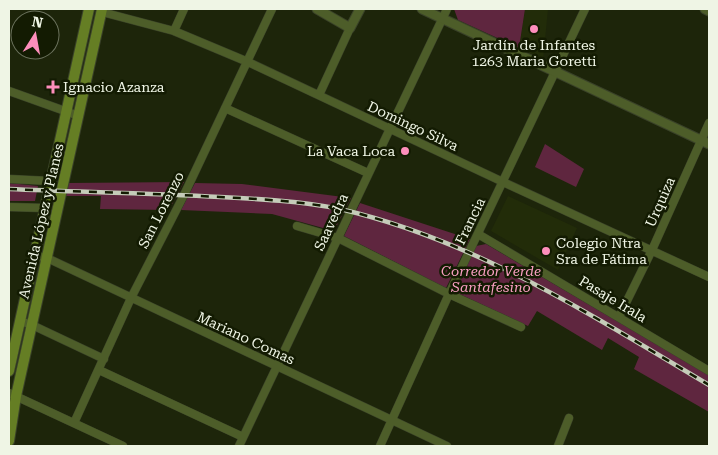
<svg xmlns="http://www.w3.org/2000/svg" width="718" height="455" font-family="'Roboto Serif',serif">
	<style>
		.built { fill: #222c09 }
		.green { fill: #5f263f }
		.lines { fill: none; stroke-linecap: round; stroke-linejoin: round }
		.minor-casing { stroke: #3a4229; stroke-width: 9 }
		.tertiary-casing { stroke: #3a4229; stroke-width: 11 }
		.secondary-casing { stroke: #3a4229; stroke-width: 12 }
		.minor { stroke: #4d5d29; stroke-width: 8 }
		.tertiary { stroke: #4d5d29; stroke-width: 9 }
		.secondary { stroke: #657e24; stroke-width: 10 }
		.rail-casing { stroke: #c5ccb9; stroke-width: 4.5 }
		.rail { stroke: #131b02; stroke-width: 2.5; stroke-dasharray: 8; stroke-linecap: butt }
		.poi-dot { fill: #fe8ebc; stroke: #131b02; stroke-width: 2 }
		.labels { text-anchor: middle; stroke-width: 5; stroke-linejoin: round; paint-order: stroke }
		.poi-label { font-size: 14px; fill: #eff5e5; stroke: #131b02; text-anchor: start }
		.street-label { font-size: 14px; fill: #eff5e5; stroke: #131b02 }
		.park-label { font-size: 14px; font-style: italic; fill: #f99ec2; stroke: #131b02 }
	</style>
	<rect width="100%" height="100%" fill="#1d250a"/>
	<!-- built -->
	<path class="built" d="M525 9H548L543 60 519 48Z
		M508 196 577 228 558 270 491 231Z"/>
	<!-- green -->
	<path class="green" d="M454 9H525L519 48 458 20Z
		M545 144 584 169 576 187 535 167Z
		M184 182 169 210 100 209 101 196H65L68 183Z
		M9 183 38 186 35 201H9Z
		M195 183 242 184 351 198 334 231 272 214 181 210Z
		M360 203 470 239 446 288 344 236Z
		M486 244 709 375V412L634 369 639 357 608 338 602 350 537 311 528 326 455 292 476 246Z"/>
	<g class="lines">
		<!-- minor casing -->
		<g class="minor-casing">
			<path id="minor" d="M102 12 174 31 248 62 503 182 709 277
				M174 31 184 9
				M9 91 79 116
				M319 95 350 28
				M225 108 368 173
				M9 179 50 181
				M9 207 45 208
				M297 226 338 238 449 294 521 327
				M478 234 709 371
				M34 255 47 258 447 446
				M619 317 652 250 709 123
				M20 321 32 325 104 359
				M99 370 243 437
				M9 393 123 446
				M74 423 131 298 184 195 272 9
				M239 446 447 9
				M380 446 449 294 585 9
				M558 446 569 418"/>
		</g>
		<!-- tertiary casing -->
		<g class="tertiary-casing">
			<path id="tertiary" d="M317 9 350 28 360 9
				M422 9 709 144
				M705 9 709 11"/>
		</g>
		<!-- secondary casing -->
		<g class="secondary-casing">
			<path id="secondary" d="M9 371 89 9
				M9 441 16 396 102 9"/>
		</g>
		<!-- minor -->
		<use href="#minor" class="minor"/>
		<!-- tertiary -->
		<use href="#tertiary" class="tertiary"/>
		<!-- secondary -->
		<use href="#secondary" class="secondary"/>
		<!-- rail casing -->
		<g class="rail-casing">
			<path id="rail" d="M9 189C79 192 149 193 220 197 260 199 300 201 340 209 475 240 591 315 709 385"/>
		</g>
		<!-- rail -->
		<use href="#rail" class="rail"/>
	</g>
	<!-- markers -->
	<g class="poi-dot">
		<circle cx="534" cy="29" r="5"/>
		<path d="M50.5 79.5h5v5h5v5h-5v5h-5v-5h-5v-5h5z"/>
		<circle cx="405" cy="151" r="5"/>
		<circle cx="546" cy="251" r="5"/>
	</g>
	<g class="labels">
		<!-- poi labels -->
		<g class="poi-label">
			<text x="534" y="50" text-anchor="middle">Jardín de Infantes<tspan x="534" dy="16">1263 Maria Goretti</tspan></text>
			<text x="63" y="92">Ignacio Azanza</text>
			<text x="395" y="156" text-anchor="end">La Vaca Loca</text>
			<text x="556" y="248">Colegio Ntra<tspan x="556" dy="16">Sra de Fátima</tspan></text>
		</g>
		<!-- street labels -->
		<g class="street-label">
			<text transform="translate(413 126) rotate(25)" y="5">Domingo Silva</text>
			<text transform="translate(660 202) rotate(-66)" y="5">Urquiza</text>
			<text transform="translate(161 210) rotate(-63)" y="5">San Lorenzo</text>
			<text transform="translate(41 221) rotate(-77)" y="5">Avenida López y Planes</text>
			<text transform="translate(470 221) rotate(-64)" y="5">Francia</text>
			<text transform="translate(331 222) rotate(-65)" y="5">Saavedra</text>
			<text transform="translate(613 299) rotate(31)" y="5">Pasaje Irala</text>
			<text transform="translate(246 338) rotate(25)" y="5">Mariano Comas</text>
		</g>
		<!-- park labels -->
		<g class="park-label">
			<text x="491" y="276">Corredor Verde<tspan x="491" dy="16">Santafesino</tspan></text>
		</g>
	</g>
	<!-- border -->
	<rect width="718" height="455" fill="none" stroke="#eff5e5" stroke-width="20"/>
	<!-- north arrow -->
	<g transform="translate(35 35) rotate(11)"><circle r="24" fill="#131b02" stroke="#6b725d"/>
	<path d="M0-4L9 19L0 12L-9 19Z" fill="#fe8ebc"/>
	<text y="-8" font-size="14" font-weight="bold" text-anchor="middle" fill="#eff5e5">N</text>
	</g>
</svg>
